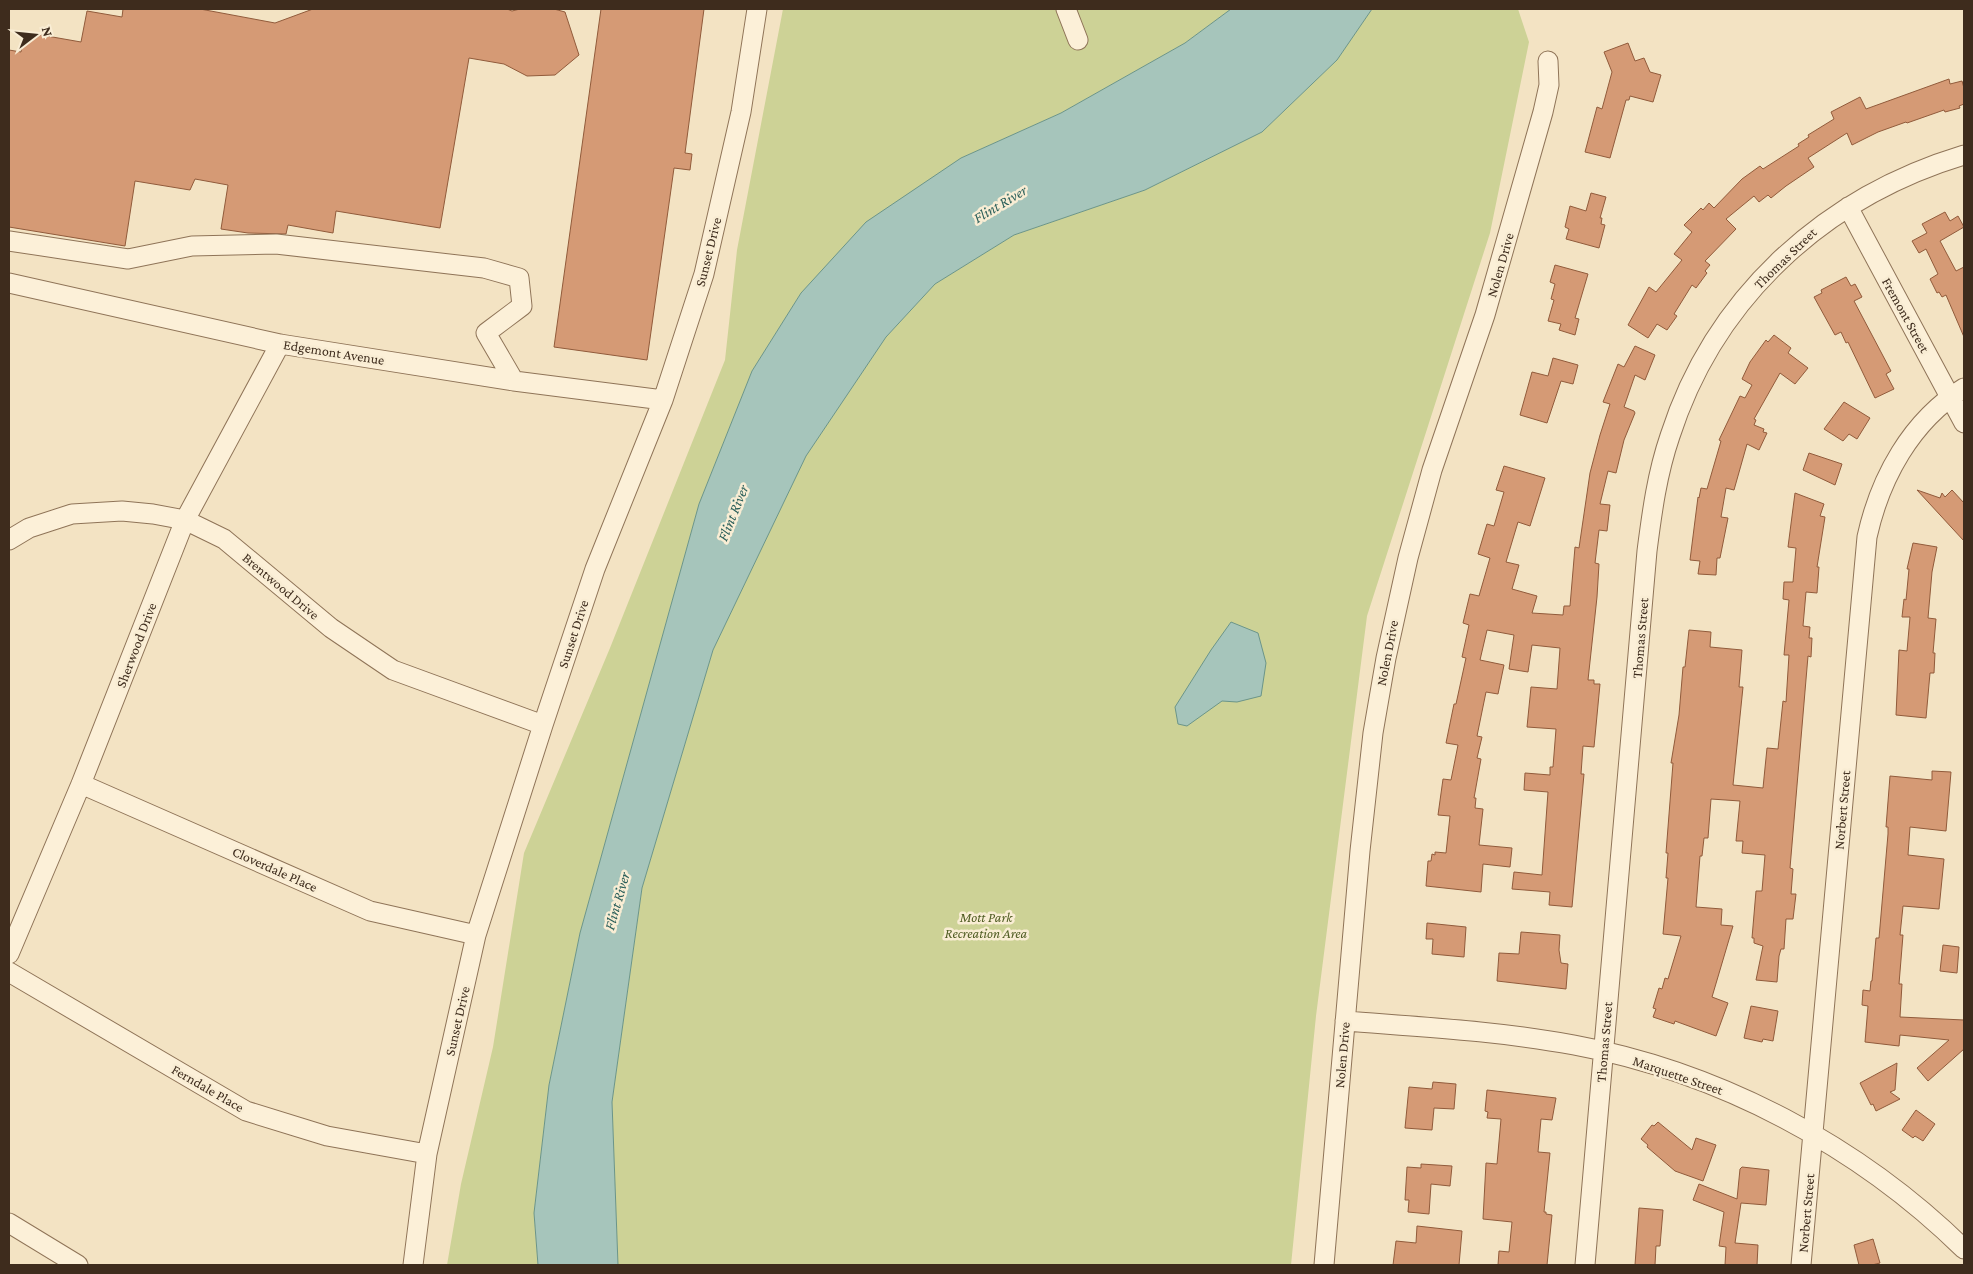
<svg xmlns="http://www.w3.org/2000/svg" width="1973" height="1274" font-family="'Crimson Pro',serif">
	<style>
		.green { fill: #cdd296 }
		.water { fill: #a6c5bb; stroke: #6b9589 }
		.building { fill: #d59a75; stroke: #915b3b }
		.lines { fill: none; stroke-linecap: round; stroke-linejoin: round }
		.minor-casing { stroke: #8f7458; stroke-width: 21 }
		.minor { stroke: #fcf0d8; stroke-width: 19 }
		.labels { text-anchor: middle; stroke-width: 5; stroke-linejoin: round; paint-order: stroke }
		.street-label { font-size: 14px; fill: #3e2c1d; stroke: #f9edd4 }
		.park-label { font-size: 14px; font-style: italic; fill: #4f5c22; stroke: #f9edd4 }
		.water-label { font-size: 15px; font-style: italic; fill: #2b5f5a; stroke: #f9edd4 }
	</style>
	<rect width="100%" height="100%" fill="#f3e3c3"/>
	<!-- green -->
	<path class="green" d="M783 9H1231L1185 43 1061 113 961 158 801 293 752 371 699 504 580 933 549 1085 534 1213 538 1265H447L461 1184 493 1047 524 853 610 648 725 360 737 250Z
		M1372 9H1518L1529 42 1490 233 1367 616 1316 1016 1291 1265H618L612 1102 642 888 713 650 806 456 886 337 935 284 1014 235 1145 190 1262 132 1337 60Z"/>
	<!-- water -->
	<path class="water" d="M1231 9H1372L1337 60 1262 132 1145 190 1014 235 935 284 886 337 806 456 713 650 642 888 612 1102 618 1265H538L534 1213 549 1085 580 933 699 504 752 371 801 293 866 222 961 158 1061 113 1185 43Z
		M1231 622 1258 633 1266 663 1261 696 1237 702 1222 701 1187 726 1178 724 1175 707 1211 650Z"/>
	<!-- building -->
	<path class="building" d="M123 9H200L275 23 313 9H507L512 11 520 9H554L565 12 579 55 555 75 527 76 504 64 469 58 440 228 336 211 333 233 288 225 286 234 248 233 221 229 228 185 195 179 190 190 135 181 125 246 9 227V50L21 52 24 32 81 42 87 11 122 17Z
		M601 9H704L685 153 692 154 690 170 674 168 647 360 554 347Z
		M1628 43 1635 61 1644 58 1650 72 1661 75 1653 102 1630 96 1629 100H1626L1610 158 1585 152 1597 107 1602 109 1612 72 1604 52Z
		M1949 79 1950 84 1962 81 1964 88V104L1959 106 1960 108 1945 112 1944 110 1907 123 1906 122 1878 132 1852 145 1847 133 1808 158 1814 167 1786 186 1771 198 1768 195 1759 202 1754 196 1726 219 1736 229 1705 261 1710 265 1705 271 1707 273 1696 288 1692 285 1674 314 1677 316 1667 330 1657 324 1648 338 1628 325 1649 287 1656 292 1682 260 1674 254 1692 232 1684 225 1701 208 1703 210 1709 203 1714 208 1742 179 1760 166 1763 169 1799 146 1798 144 1809 137 1808 135 1834 119 1831 112 1860 97 1866 109Z
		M1591 193 1606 197 1600 218H1602L1601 224 1605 225 1599 248 1566 239 1569 229 1565 227 1570 206 1586 211Z
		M1945 212 1950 221 1958 216 1964 227 1940 241 1956 271 1964 267V337L1946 295 1942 297 1939 292 1937 293 1930 279 1938 274 1926 249 1919 253 1912 241 1927 233 1922 224Z
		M1555 265 1588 274 1575 318 1579 319 1575 335 1559 330 1561 324 1548 321 1554 300 1551 299 1555 284 1550 282Z
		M1846 277 1851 286 1855 284 1862 297 1854 301 1891 371 1886 374 1894 389 1875 398 1848 342 1846 343 1841 332 1835 335 1814 297 1822 293 1821 290Z
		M1774 335 1791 348 1788 353 1808 368 1795 384 1780 373 1754 419 1756 420 1754 425 1764 429 1763 432 1767 433 1759 450 1747 444 1734 490 1726 488 1721 517 1728 518 1720 558H1717L1716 575 1698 574 1700 561 1690 560 1698 497 1699 498 1701 488 1707 489 1721 441 1719 440 1740 396 1745 398 1752 385 1742 379 1750 362 1766 340 1768 342Z
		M1635 346 1655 355 1645 380 1635 375 1624 407 1634 411 1635 413 1624 440 1616 473 1608 471 1600 504 1610 505 1607 531 1599 530 1595 563 1599 564 1597 597 1588 680H1594V684H1600L1594 747 1583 746 1581 774H1584L1572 907 1549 905 1550 892 1512 889 1514 872 1542 875 1548 792 1524 790 1525 773 1550 775V767H1553L1556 729 1527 727 1531 687 1557 689 1560 648 1532 645 1528 672 1509 669 1514 635 1487 630 1480 660 1504 665 1498 694 1486 692 1477 736 1482 737 1477 758 1481 759 1474 798H1476L1475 808 1483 809 1479 845 1512 848 1510 867 1483 864 1481 892 1426 886 1428 861H1431L1432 854 1435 855V852L1446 853 1450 816 1438 815 1443 779 1451 780 1458 745 1446 743 1454 704H1456L1466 658 1462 657 1469 625 1463 623 1470 594 1479 596 1490 558 1478 554 1487 524 1494 526 1504 492 1496 490 1504 466 1545 478 1530 526 1518 522 1506 562 1519 565 1512 589 1537 596 1532 613 1563 615 1564 606H1570L1575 547 1579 548 1590 473 1600 435 1610 404 1603 402 1618 364 1624 367Z
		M1553 358 1578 365 1573 384 1561 381 1547 423 1520 415 1532 372 1548 376Z
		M1844 402 1870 418 1857 439 1849 434 1843 441 1824 429Z
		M1809 453 1842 464 1835 485 1803 470Z
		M1917 490 1940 498 1942 493 1945 497 1952 490 1964 503V541Z
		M1795 493 1824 504 1820 516 1825 517 1817 567H1819L1817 593 1806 592 1803 626 1810 627 1809 638H1812L1811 657 1808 656 1790 868 1793 869 1791 894H1796L1793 919H1786L1784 949H1781L1779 956 1777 982 1756 980 1763 946 1754 943V938H1752L1756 891H1762L1765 855 1742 853 1743 841H1736L1740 801 1711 799 1708 838H1704L1702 856H1700L1696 907 1722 909 1721 925 1733 926 1712 997 1728 1003 1716 1036 1675 1021 1674 1024 1653 1017 1656 1009 1653 1008 1659 988 1662 989 1665 978 1668 979 1681 936 1663 934 1668 878H1666L1668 853H1666L1673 763H1671L1679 715 1683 667H1685L1689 630 1711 632 1710 647 1742 650 1739 687H1743L1733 785 1763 788 1767 748 1778 749 1783 701 1786 702 1789 655H1784L1789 600 1783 599 1784 582H1793L1796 548 1788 547Z
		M1913 543 1937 547 1932 572 1928 618 1936 619 1933 653H1935L1934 673H1930L1926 718 1896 715 1899 650 1907 651 1910 617H1902L1904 599 1906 600 1909 569H1907Z
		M1932 771 1951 772 1946 831 1910 827 1908 855 1944 859 1939 909 1903 906 1900 935H1903L1899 984H1902L1900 1017 1964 1020V1049L1928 1081 1917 1068 1949 1040 1900 1035 1899 1046 1865 1042 1868 1006 1862 1005 1863 990 1870 991 1871 981H1872L1876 938H1879L1888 834V827H1886L1890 776 1932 780Z
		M1427 923 1466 927 1464 957 1432 954 1433 939H1426Z
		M1521 932 1560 935 1559 950 1561 963 1568 964 1566 989 1497 981 1499 953 1519 954Z
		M1943 945 1959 947 1957 973 1940 971Z
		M1751 1006 1778 1011 1773 1041 1763 1039 1762 1042 1744 1038Z
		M1897 1063 1895 1090 1890 1092 1900 1099 1876 1111 1873 1104 1871 1105 1860 1083Z
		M1433 1082 1456 1084 1454 1109 1434 1108 1432 1130 1405 1128 1409 1087 1432 1089Z
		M1487 1090 1556 1098 1552 1120 1541 1119 1538 1152 1550 1153 1544 1212H1546V1214L1552 1215 1547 1265H1498L1499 1251 1509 1252 1512 1222 1483 1219 1486 1163 1497 1164 1501 1119 1487 1118 1488 1112 1485 1111Z
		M1916 1110 1935 1124 1923 1141 1915 1136 1913 1138 1902 1130Z
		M1658 1122 1692 1150 1696 1138 1716 1145 1703 1181 1675 1171 1647 1147 1648 1145 1641 1139 1652 1125 1654 1126Z
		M1421 1164 1452 1166 1450 1186 1431 1184 1429 1214 1408 1212 1409 1200H1405L1407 1167 1421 1168Z
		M1742 1167 1769 1170 1766 1205 1741 1203 1735 1243 1758 1245 1757 1265H1725L1726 1247 1719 1246 1724 1212 1693 1200 1699 1184 1737 1199 1740 1169Z
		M1639 1208 1663 1210 1660 1246H1656L1655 1265H1635Z
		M1417 1226 1462 1231 1459 1265H1393L1396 1241 1416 1243Z
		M1873 1239 1880 1263 1872 1265H1859L1854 1245Z"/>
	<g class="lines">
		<!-- minor casing -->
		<g class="minor-casing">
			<path id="minor" d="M1066 9 1078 40
				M1848 207 1964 423
				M9 241 128 259 192 246 276 244 484 268 519 278 522 306 486 333 514 381
				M9 283 280 344 514 381 663 400
				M9 540 29 528 72 514 122 511 153 514 185 520 224 539 331 628 393 670 543 725
				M81 784 370 911 476 935
				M9 954 81 784 185 520 280 344
				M9 972 246 1111 327 1136 427 1154
				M1345 1021C1421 1027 1499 1031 1574 1045 1720 1072 1859 1146 1964 1249
				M9 1223 78 1265
				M413 1265 427 1154 476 935 543 725 595 569 663 400 704 274 741 112 757 9
				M1324 1265 1360 851 1373 733 1386 658 1408 558 1432 470 1485 315 1543 112 1549 85 1548 61
				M1585 1265 1647 551C1652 512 1657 474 1670 436 1715 296 1825 197 1964 155
				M1801 1265 1867 537C1880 478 1911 421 1964 388"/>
		</g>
		<!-- minor -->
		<use href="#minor" class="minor"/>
	</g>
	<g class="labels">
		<!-- street labels -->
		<g class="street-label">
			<text transform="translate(708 252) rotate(-76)" y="5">Sunset Drive</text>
			<text transform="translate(1785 258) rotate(-44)" y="5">Thomas Street</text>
			<text transform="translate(1500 265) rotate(-74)" y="5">Nolen Drive</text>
			<text transform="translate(1906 315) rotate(61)" y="5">Fremont Street</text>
			<text transform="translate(334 352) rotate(9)" y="5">Edgemont Avenue</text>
			<text transform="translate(281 586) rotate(40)" y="5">Brentwood Drive</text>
			<text transform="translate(573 634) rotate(-72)" y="5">Sunset Drive</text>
			<text transform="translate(1640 638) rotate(-85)" y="5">Thomas Street</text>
			<text transform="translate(136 645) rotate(-69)" y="5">Sherwood Drive</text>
			<text transform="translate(1387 653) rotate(-79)" y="5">Nolen Drive</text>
			<text transform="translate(1842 810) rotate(-85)" y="5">Norbert Street</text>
			<text transform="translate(275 869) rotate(24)" y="5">Cloverdale Place</text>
			<text transform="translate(457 1021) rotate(-77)" y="5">Sunset Drive</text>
			<text transform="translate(1604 1042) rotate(-85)" y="5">Thomas Street</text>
			<text transform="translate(1342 1055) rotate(-85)" y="5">Nolen Drive</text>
			<text transform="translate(1678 1075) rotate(19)" y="5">Marquette Street</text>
			<text transform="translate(208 1088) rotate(30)" y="5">Ferndale Place</text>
			<text transform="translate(1806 1213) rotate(-85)" y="5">Norbert Street</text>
		</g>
		<!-- park labels -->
		<g class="park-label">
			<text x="986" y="922">Mott Park<tspan x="986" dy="16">Recreation Area</tspan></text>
		</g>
		<!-- water labels -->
		<g class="water-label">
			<text transform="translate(1000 204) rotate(-31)" y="5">Flint River</text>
			<text transform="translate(733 513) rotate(-68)" y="5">Flint River</text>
			<text transform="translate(617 901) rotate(-74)" y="5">Flint River</text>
		</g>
	</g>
	<!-- border -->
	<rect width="1973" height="1274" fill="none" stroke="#3e2c1d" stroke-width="20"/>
	<!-- north arrow -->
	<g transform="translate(35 35) rotate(74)" stroke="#f9edd4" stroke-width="4" paint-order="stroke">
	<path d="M0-4L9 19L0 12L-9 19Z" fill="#3e2c1d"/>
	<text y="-8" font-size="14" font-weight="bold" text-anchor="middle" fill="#3e2c1d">N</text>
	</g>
</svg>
